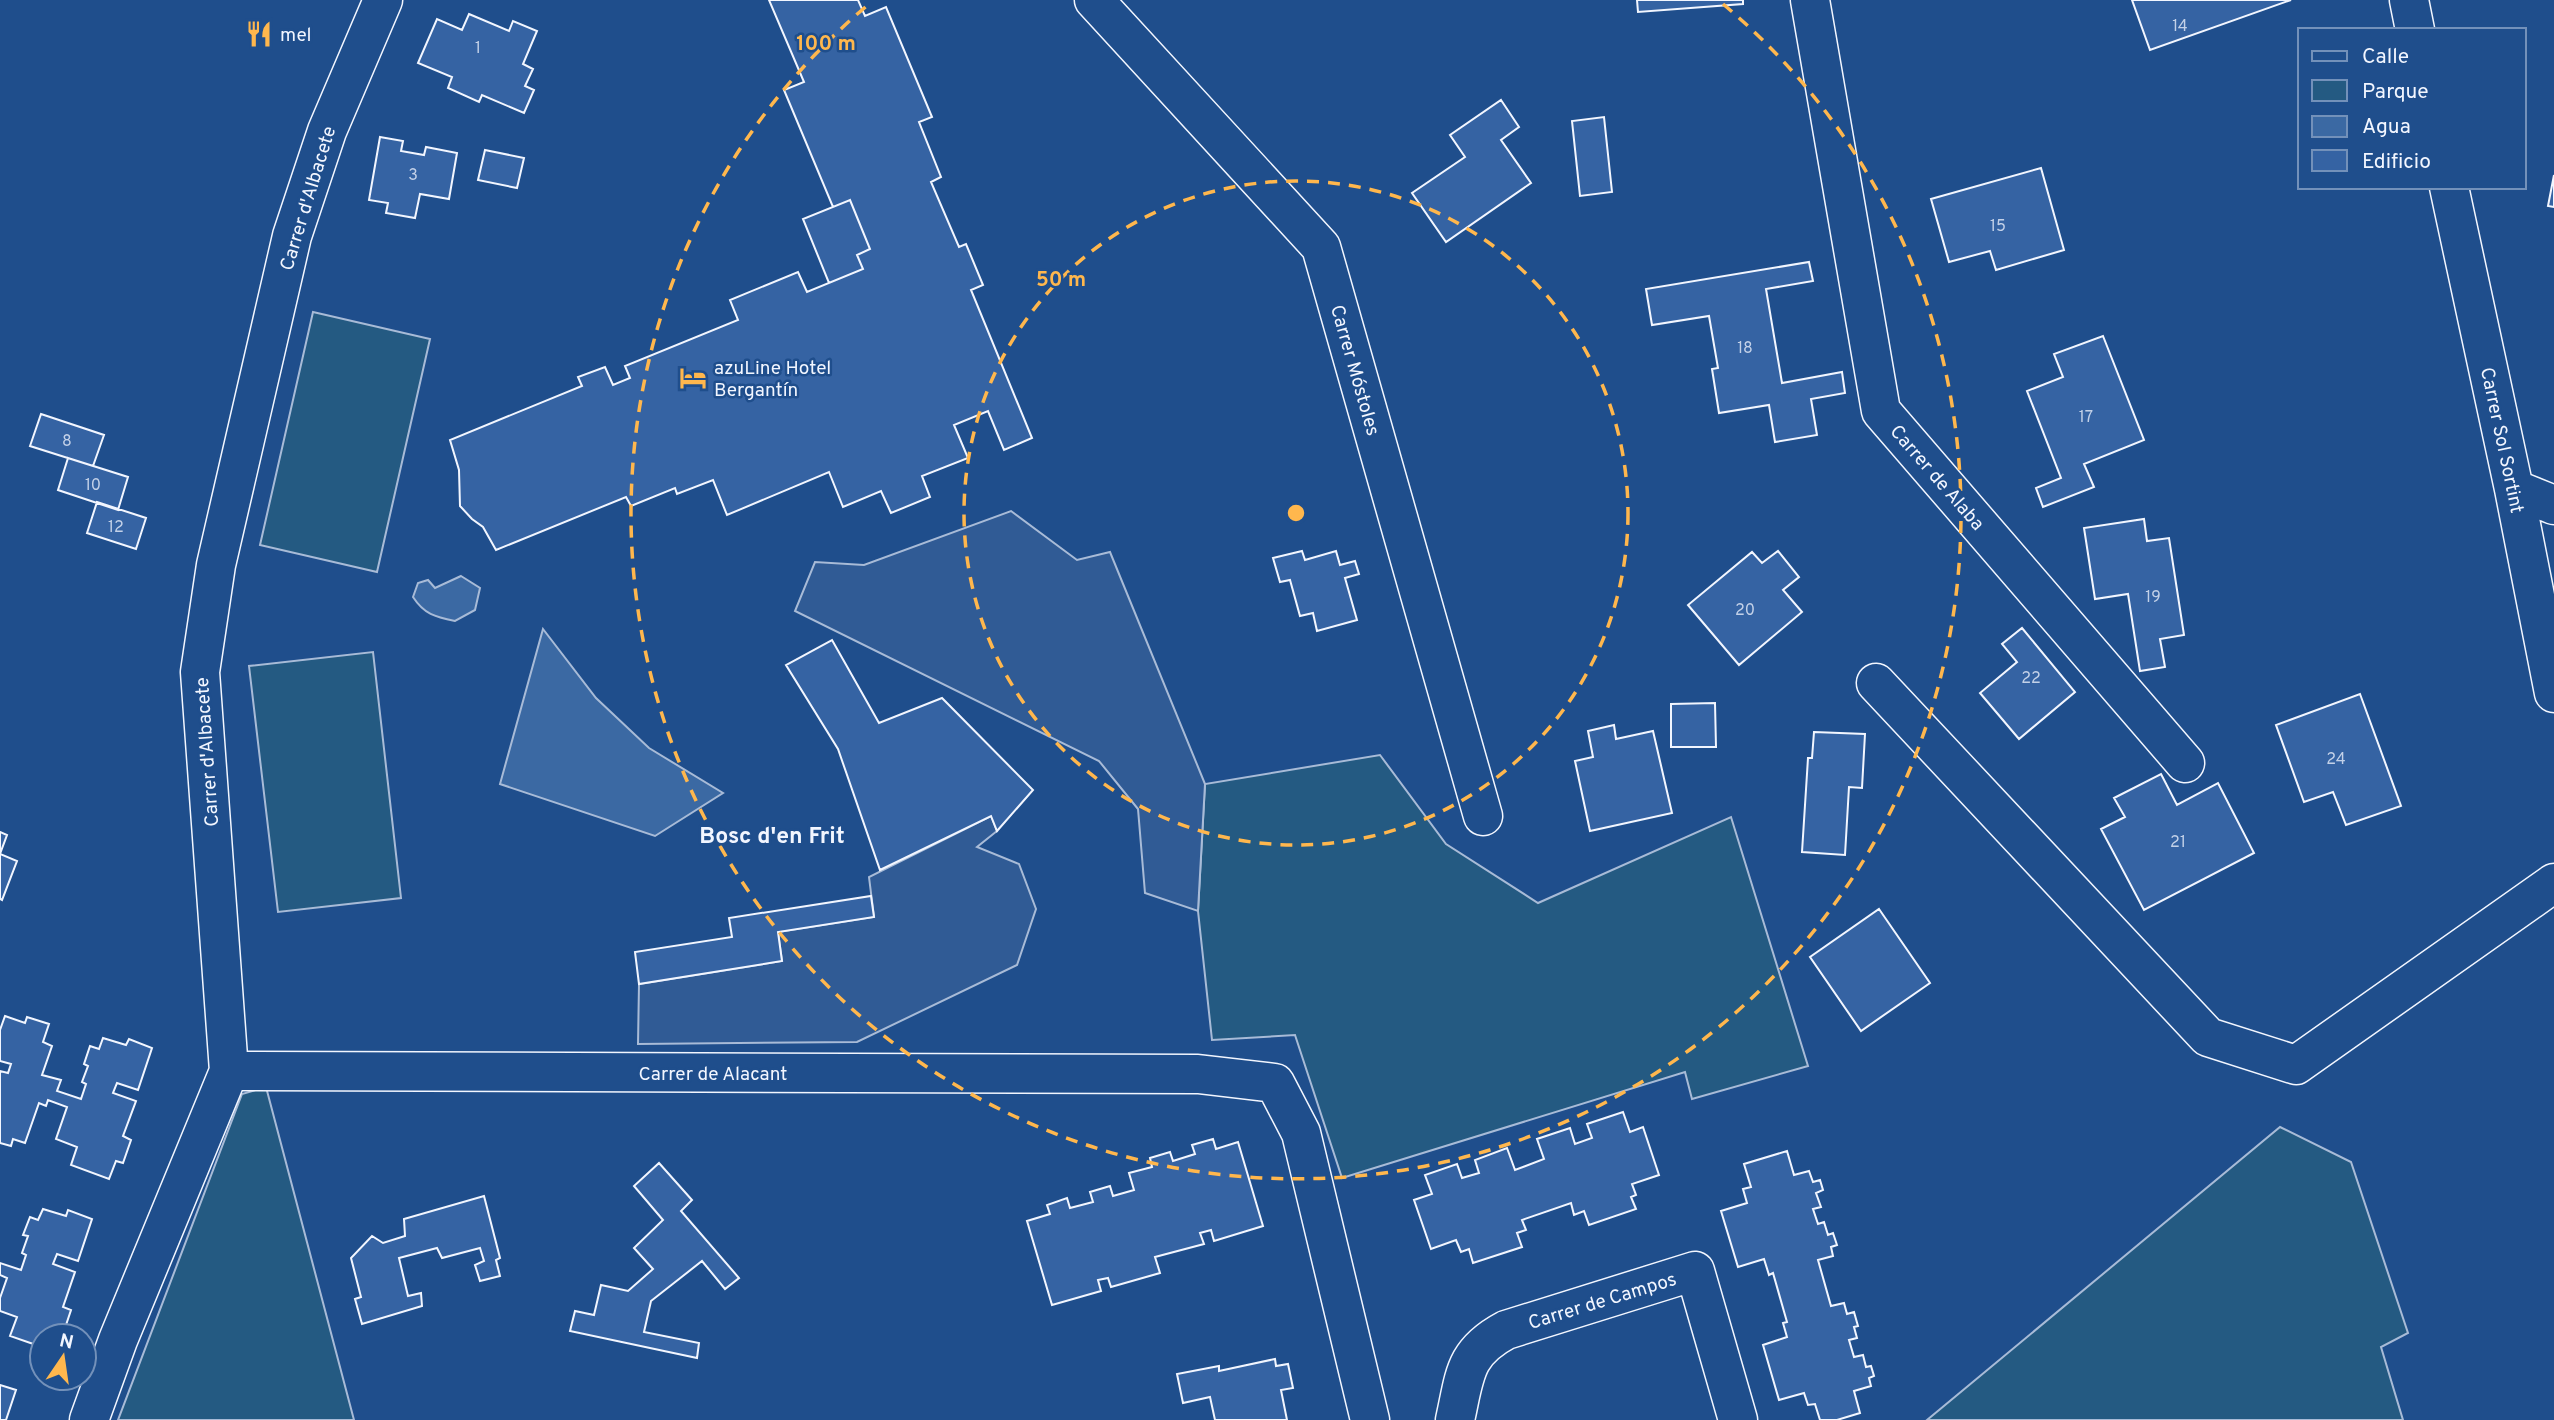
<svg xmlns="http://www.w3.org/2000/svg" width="2554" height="1420" font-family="Overpass,sans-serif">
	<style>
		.green { fill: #245a82; stroke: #a8bbd7; stroke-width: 2 }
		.parking { fill: #305b95; stroke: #a8bbd7; stroke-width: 2 }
		.water { fill: #3b69a3; stroke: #a8bbd7; stroke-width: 2 }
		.building { fill: #3563a3; stroke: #f2f6ff; stroke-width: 2 }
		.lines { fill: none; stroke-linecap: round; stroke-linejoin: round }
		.minor-casing { stroke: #f2f6ff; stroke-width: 41 }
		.minor { stroke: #1f4e8c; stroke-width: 38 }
		.ring { fill: none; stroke: #ffb74d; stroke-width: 3.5; stroke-dasharray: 12 9 }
		.labels { text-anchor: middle; stroke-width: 5; stroke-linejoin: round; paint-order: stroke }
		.number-label { font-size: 16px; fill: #c3d1e8 }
		.poi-label { font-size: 19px; fill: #f2f6ff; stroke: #1f4e8c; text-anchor: start }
		.street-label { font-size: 19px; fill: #f2f6ff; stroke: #1f4e8c }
		.quarter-label { font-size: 23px; font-weight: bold; fill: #f2f6ff; stroke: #1f4e8c }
		.centre { fill: #ffb74d; stroke: #1f4e8c; stroke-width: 3.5 }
		.ring-label { font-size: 21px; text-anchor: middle; font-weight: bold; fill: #ffb74d; stroke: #1f4e8c; stroke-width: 5; stroke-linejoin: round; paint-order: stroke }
	</style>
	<rect width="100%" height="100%" fill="#1f4e8c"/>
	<!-- green -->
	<path class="green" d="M313 312 430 339 377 572 260 545Z
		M373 652 401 898 278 912 249 666Z
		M1380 755 1446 844 1538 903 1731 817 1808 1066 1692 1099 1685 1072 1342 1178 1295 1035 1212 1040 1198 911 1205 784Z
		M266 1087 354 1420H118L242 1094Z
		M2280 1127 2351 1162 2408 1333 2381 1347 2403 1420H1927Z"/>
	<!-- parking -->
	<path class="parking" d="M1011 511 1077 560 1110 552 1205 784 1198 911 1145 893 1138 809 1099 761 795 611 815 562 864 565Z
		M991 816 997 831 977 847 1019 864 1036 909 1017 965 857 1042 638 1044 639 984 782 961 778 932 874 917 869 877Z"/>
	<!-- water -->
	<path class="water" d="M461 576 480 588 475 610 455 621C435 617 424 614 413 597L418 583 428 580 435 588Z
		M543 629 596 698 649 748 723 793 655 836 500 784Z"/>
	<!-- building -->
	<path class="building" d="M769 0H858L865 16 886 7 932 117 919 122 941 177 931 182 959 247 966 244 983 285 971 290 1032 438 1004 450 988 411 954 425 968 458 922 476 930 497 891 513 881 491 843 507 829 472 727 515 713 480 677 494 675 488 631 506 626 497 496 550 483 527 472 519 460 506 459 470 450 440 582 386 578 377 605 367 613 385 630 378 625 366 738 320 730 300 798 272 807 292 863 269 857 255 870 249 850 200 833 207 784 90 804 82Z
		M1637 0H1743V4L1638 12Z
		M2132 0H2291L2150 50Z
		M469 14 509 31 513 21 537 31 523 64 533 69 525 86 534 90 524 113 482 95 479 102 448 88 452 77 418 63 437 19 462 30Z
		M1501 100 1519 127 1501 140 1531 183 1446 242 1412 193 1465 157 1450 135Z
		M1604 117 1612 192 1580 196 1572 121Z
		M380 137 403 141 401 151 424 155 426 147 457 153 449 199 420 194 415 218 386 213 388 203 369 200Z
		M485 150 524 158 517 188 478 180Z
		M2041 168 2064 250 1996 270 1990 251 1949 262 1931 199Z
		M2554 175V207L2548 206Z
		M850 200 870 249 857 255 863 269 829 283 803 219Z
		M1809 262 1813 281 1766 289 1782 383 1842 372 1845 393 1811 399 1817 435 1775 442 1769 405 1719 413 1712 369 1718 368 1709 316 1652 325 1646 289Z
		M2103 336 2144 440 2084 464 2094 487 2043 507 2036 488 2061 478 2027 391 2063 377 2054 354Z
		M41 414 104 435 93 466 30 446Z
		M68 458 128 477 118 510 58 490Z
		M97 502 146 518 136 549 87 533Z
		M2144 519 2147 541 2169 538 2184 635 2160 639 2165 667 2140 671 2128 594 2095 599 2084 528Z
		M1302 551 1305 560 1336 551 1340 565 1355 561 1359 574 1345 578 1357 620 1317 631 1313 613 1300 616 1290 580 1280 582 1273 558Z
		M1778 551 1799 577 1783 590 1802 612 1739 665 1688 605 1752 552 1762 563Z
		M2022 628 2075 692 2019 739 1980 693 2017 662 2002 644Z
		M832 640 879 723 942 698 1033 790 997 831 991 816 880 870 838 749 786 665Z
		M2360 694 2401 806 2346 825 2333 792 2304 802 2276 725Z
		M1715 703 1716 747H1671V704Z
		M1614 725 1616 739 1653 731 1672 813 1590 831 1575 761 1593 757 1588 731Z
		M1814 732 1865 734 1862 788 1849 787 1845 855 1802 852 1808 758H1812Z
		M2161 774 2177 805 2218 783 2254 853 2144 910 2101 829 2125 817 2114 798Z
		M0 832 7 835 0 854 17 861 2 900 0 899Z
		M871 896 874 917 778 932 782 961 639 984 635 952 732 937 729 918Z
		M1879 909 1930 983 1861 1031 1810 957Z
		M5 1016 25 1023 27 1017 49 1024 43 1042 52 1046 42 1075 61 1080 57 1091 81 1099 86 1084 82 1082 88 1066 84 1064 90 1046 99 1049 103 1038 126 1045 129 1039 152 1048 138 1090 117 1083 113 1093 136 1101 123 1136 131 1140 123 1163 116 1161 109 1179 71 1165 77 1147 56 1139 67 1107 48 1100 46 1106 39 1103 25 1143 13 1139 11 1146 0 1143V1071L8 1073 11 1064 0 1061V1030Z
		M1623 1112 1630 1132 1643 1127 1659 1175 1632 1184 1636 1195 1631 1197 1636 1209 1589 1225 1584 1211 1574 1215 1571 1203 1522 1220 1526 1230 1517 1233 1522 1247 1473 1263 1469 1249 1461 1252 1456 1240 1431 1249 1414 1200 1432 1194 1425 1175 1457 1164 1462 1178 1479 1173 1475 1160 1507 1148 1515 1170 1544 1159 1537 1139 1570 1128 1575 1144 1592 1138 1587 1124Z
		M1213 1139 1216 1149 1238 1142 1263 1226 1214 1241 1211 1230 1200 1233 1204 1244 1155 1257 1160 1273 1111 1287 1108 1278 1098 1280 1101 1291 1052 1305 1027 1221 1050 1214 1047 1205 1067 1198 1070 1208 1093 1202 1090 1192 1110 1186 1113 1196 1134 1190 1129 1173 1152 1167 1150 1158 1170 1152 1173 1161 1195 1154 1192 1145Z
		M1787 1151 1794 1175 1809 1171 1813 1182 1820 1180 1823 1190 1816 1193 1821 1207 1813 1209 1818 1224 1824 1222 1828 1235 1833 1233 1837 1245 1831 1247 1833 1256 1818 1260 1831 1306 1844 1303 1847 1314 1854 1312 1858 1326 1854 1327 1857 1338 1849 1340 1854 1357 1863 1355 1866 1367 1871 1366 1874 1376 1869 1378 1871 1386 1854 1391 1860 1413 1837 1420H1820L1815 1404 1808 1405 1804 1393 1779 1400 1763 1345 1787 1337 1783 1323 1787 1322 1773 1273 1769 1275 1764 1259 1738 1267 1721 1211 1747 1203 1743 1189 1751 1187 1744 1164Z
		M659 1163 692 1200 681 1211 739 1278 725 1289 702 1261 651 1301 644 1332 699 1343 697 1358 570 1331 575 1311 594 1315 601 1285 628 1291 653 1269 634 1248 663 1220 634 1186Z
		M484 1196 500 1258 496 1260 500 1276 480 1281 475 1265 484 1261 480 1248 442 1258 437 1248 399 1258 408 1296 421 1293 422 1306 362 1324 355 1299 361 1297 351 1258 372 1236 383 1243 405 1236 404 1219Z
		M43 1209 66 1216 68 1210 92 1219 78 1261 57 1254 53 1264 75 1272 63 1307 71 1310 63 1334 55 1331 54 1336H42V1347L10 1336 17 1317 0 1311V1298L7 1278 0 1275V1263L21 1270 26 1255 22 1253 28 1236 23 1235 30 1217 38 1220Z
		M1275 1359 1276 1366 1288 1364 1293 1388 1281 1390 1287 1420H1215L1210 1397 1183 1403 1177 1374 1219 1366V1371Z
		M0 1385 16 1390 6 1420H0Z"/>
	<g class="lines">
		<!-- minor casing -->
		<g class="minor-casing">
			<path id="minor" d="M1094 0 1321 247 1483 816
				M1810 0 1881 411 2185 763
				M2409 0 2415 30
				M2449 187 2514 489 2554 693
				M2514 489 2554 505
				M1876 683 2208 1037 2296 1065 2554 883
				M229 1071 1198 1074 1275 1083 1301 1133 1370 1420
				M89 1420 118 1340 229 1071 200 672 216 565 292 236 327 131 383 0
				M1455 1420C1465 1376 1463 1353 1506 1330L1695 1271 1738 1420"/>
		</g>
		<!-- minor -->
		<use href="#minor" class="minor"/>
	</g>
	<!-- distance rings -->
	<g class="ring">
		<circle cx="1296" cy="513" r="332"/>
		<path d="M1723 4A665 665 0 1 1 869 4"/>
	</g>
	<!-- icons -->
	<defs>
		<g id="restaurant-bare" transform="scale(2.1)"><path d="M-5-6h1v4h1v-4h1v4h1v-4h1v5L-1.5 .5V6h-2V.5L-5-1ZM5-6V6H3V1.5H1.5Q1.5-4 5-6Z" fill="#ffb74d" stroke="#1f4e8c" stroke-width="2.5" paint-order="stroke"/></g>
		<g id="hotel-bare" transform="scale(2.1)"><path d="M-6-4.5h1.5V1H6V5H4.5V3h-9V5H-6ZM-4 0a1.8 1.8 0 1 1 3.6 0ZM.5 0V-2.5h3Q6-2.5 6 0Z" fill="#ffb74d" stroke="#1f4e8c" stroke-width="2.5" paint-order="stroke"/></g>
	</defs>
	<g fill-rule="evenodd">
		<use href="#restaurant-bare" x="259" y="34"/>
		<use href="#hotel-bare" x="693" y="378"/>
	</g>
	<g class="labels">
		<!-- number labels -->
		<g class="number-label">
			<text x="2180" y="31">14</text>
			<text x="478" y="53">1</text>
			<text x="413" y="180">3</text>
			<text x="1998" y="231">15</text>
			<text x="1745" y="353">18</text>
			<text x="2086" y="422">17</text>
			<text x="67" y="446">8</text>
			<text x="93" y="490">10</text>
			<text x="116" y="532">12</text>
			<text x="2153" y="602">19</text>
			<text x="1745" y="615">20</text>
			<text x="2031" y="683">22</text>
			<text x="2336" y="764">24</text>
			<text x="2178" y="847">21</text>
		</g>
		<!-- poi labels -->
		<g class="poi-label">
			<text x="280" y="41">mel</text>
			<text x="714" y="374">azuLine Hotel<tspan x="714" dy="22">Bergantín</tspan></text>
		</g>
		<!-- street labels -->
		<g class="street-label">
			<text transform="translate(307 198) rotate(-73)" y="7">Carrer d'Albacete</text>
			<text transform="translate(1356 370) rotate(74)" y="7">Carrer Móstoles</text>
			<text transform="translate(2503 440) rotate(78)" y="7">Carrer Sol Sortint</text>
			<text transform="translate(1938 477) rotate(49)" y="7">Carrer de Alaba</text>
			<text transform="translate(206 752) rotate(-94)" y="7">Carrer d'Albacete</text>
			<text x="713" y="1080">Carrer de Alacant</text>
			<text transform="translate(1602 1300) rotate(-17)" y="7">Carrer de Campos</text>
		</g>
		<!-- quarter labels -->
		<g class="quarter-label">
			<text x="772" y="843">Bosc d'en Frit</text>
		</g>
	</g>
	<circle cx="1296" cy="513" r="10" class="centre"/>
	<g class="ring-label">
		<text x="826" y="50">100 m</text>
		<text x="1061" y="286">50 m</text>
	</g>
	<!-- legend -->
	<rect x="2298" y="28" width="228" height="161" fill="#1f4e8c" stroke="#7391ba" stroke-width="2"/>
	<rect x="2312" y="51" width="35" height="10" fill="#1f4e8c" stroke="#7391ba" stroke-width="2"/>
	<text x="2362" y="63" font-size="21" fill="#f2f6ff">Calle</text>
	<rect x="2312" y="80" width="35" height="21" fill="#245a82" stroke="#7391ba" stroke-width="2"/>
	<text x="2362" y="98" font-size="21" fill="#f2f6ff">Parque</text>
	<rect x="2312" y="116" width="35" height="21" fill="#3b69a3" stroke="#7391ba" stroke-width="2"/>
	<text x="2362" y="133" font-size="21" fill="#f2f6ff">Agua</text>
	<rect x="2312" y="150" width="35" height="21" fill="#3563a3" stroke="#7391ba" stroke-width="2"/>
	<text x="2362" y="168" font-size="21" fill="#f2f6ff">Edificio</text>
	<!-- north arrow -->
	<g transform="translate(63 1357) rotate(13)"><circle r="33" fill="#1f4e8c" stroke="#7391ba" stroke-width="2"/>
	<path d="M0-5L12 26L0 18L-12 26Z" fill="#ffb74d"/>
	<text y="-10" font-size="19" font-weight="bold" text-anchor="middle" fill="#f2f6ff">N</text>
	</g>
</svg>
